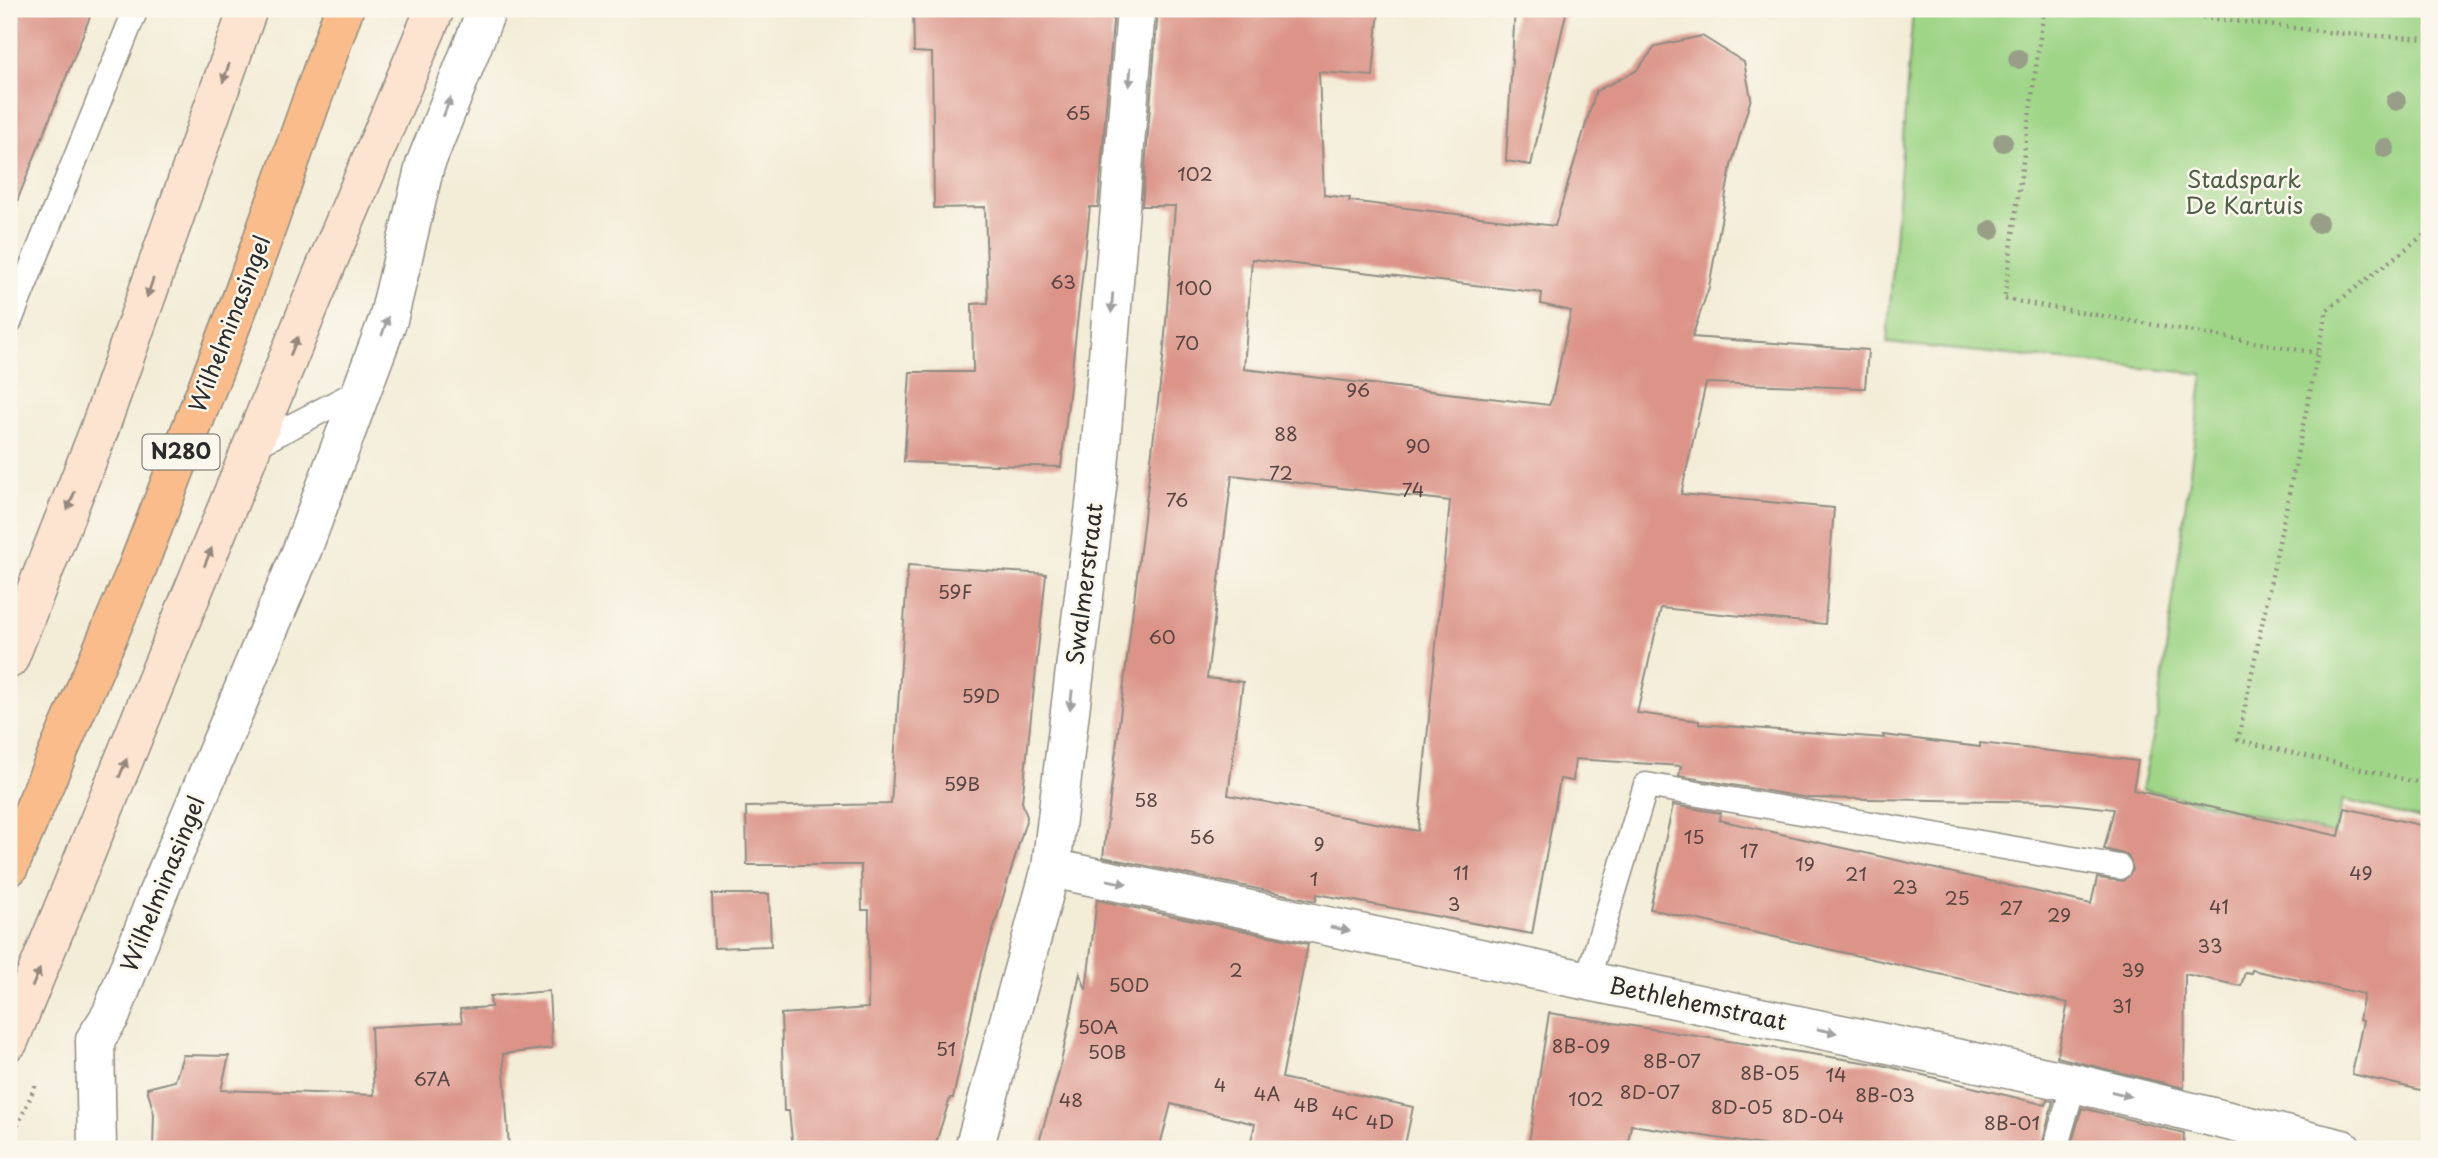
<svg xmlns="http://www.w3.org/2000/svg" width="2438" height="1158" font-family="'Playpen Sans',sans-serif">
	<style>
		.green { fill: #9fd587; stroke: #658059; stroke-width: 2 }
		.building { fill: #dc9489; fill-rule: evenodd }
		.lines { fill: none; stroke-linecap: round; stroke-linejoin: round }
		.service-casing { stroke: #8f8c82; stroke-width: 27 }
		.minor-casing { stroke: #8f8c82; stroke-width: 41 }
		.secondary-casing { stroke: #8f8c82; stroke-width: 41 }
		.primary-casing { stroke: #8f8c82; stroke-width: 41 }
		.path { stroke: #8f8c82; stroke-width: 4.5; stroke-dasharray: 2 5; stroke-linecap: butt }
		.service { stroke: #fff; stroke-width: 24 }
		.minor { stroke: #fff; stroke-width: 38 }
		.secondary { stroke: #fde4d0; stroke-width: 38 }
		.primary { stroke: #f9bc8a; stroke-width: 38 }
		.tree { fill: #989e88 }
		.oneway { fill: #94887e }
		.oneway2 { fill: #a0a0a0 }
		.labels { text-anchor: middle; stroke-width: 5; stroke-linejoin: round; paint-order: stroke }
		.number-label { font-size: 19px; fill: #574542 }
		.shield { fill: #fbf7ec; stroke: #696865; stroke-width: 2 }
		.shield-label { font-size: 21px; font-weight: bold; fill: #2b2b2b }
		.park-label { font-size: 23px; fill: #4e5e47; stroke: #fbf7ec }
		.street-label { font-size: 23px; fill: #2b2b2b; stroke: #fbf7ec }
	</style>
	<rect width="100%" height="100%" fill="#fbf7ec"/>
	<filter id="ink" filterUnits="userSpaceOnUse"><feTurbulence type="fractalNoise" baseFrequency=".0143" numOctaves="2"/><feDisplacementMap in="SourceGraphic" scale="14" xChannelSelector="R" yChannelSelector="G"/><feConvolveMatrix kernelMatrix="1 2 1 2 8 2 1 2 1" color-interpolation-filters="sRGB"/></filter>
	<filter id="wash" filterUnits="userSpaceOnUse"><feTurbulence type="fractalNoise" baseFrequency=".00686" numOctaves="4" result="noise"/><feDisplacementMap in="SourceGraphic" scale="28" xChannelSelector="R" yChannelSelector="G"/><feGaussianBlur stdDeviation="1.57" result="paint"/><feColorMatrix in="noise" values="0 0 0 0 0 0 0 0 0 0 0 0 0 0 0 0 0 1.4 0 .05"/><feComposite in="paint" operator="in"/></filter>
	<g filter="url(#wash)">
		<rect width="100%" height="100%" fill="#f3edd8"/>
		<!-- green -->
		<path class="green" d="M1913 9H2429V821L2343 800 2335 834 2142 789 2157 719 2203 374 1887 343Z"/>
		<g id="blocks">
			<!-- building -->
			<path class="building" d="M9 9H93L10 219 9 218Z
				M913 9H1114L1098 207H1090L1061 467 904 462 910 372H973L972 304 988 303 985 207 934 208 932 53 914 52Z
				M1158 9H1379L1373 76 1319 72 1324 195 1350 198 1349 201 1555 226 1596 91 1636 71 1656 46 1702 36 1744 62 1751 98 1731 166 1709 287 1692 337 1868 350 1865 388 1706 383 1681 494 1834 508 1825 624 1661 608 1637 713 1699 721V724L1884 738 1883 735 1980 747V743L2138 761 2133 790 2339 836 2345 808 2429 827V1092L2352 1074 2363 1021 2359 1020 2364 994 2252 970 2251 973 2245 972 2241 986 2185 974 2184 1088 2057 1057 2068 1003 1650 909 1673 805 1720 813 1719 820 2091 904 2097 878 2123 881 2133 870 2128 855 2104 849 2114 809 2051 802 1808 798 1679 776 1681 766 1575 759 1573 781 1560 779 1532 934 1317 894 1316 901 1103 857 1163 360 1175 206H1142ZM1252 259 1542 293 1541 304 1571 311 1552 399 1549 405 1244 369ZM1232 475 1450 501 1418 831 1228 795 1243 682 1207 678Z
				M1515 9H1567L1531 165 1506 161Z
				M908 565 1046 574 1022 802 1027 817 981 971 953 1098H950L934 1149H793L789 1111H784L781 1014 868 1008 869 910H862L861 865H747L746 807 891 804Z
				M712 894H769L771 946 714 948Z
				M1097 900 1308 944 1282 1078 1413 1107 1404 1149H1249L1255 1124 1171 1104 1159 1149H1037L1058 1076 1080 973 1086 990Z
				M549 991 552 1048 503 1054 509 1149H153L154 1114 147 1088 175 1081 183 1055 229 1056 221 1090 374 1095 371 1027 462 1022 460 1009 491 1007 490 996Z
				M1549 1013 1882 1065 2046 1105 2047 1100 2053 1101 2041 1149H1788L1631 1125 1627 1149H1528Z
				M2082 1108 2184 1133 2183 1149H2070Z"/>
		</g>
	</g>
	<g filter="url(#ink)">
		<use href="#blocks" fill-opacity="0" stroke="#8f8c82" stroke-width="2"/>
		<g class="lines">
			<!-- service casing -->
			<g class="service-casing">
				<path id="service" d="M9 323 136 9
					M254 446 361 390
					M1587 981 1646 785 2119 867
					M2055 1149 2074 1083"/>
			</g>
			<!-- minor casing -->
			<g class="minor-casing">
				<path id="minor" d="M1051 868 2074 1083 2342 1149
					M97 1149 95 1040 111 1015 157 895 302 550 388 320 425 165 487 9
					M974 1149 1051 868 1098 480 1136 9"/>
			</g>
			<!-- secondary casing -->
			<g class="secondary-casing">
				<path id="secondary" d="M9 659 98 433 248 9
					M9 1041 323 273 435 9"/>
			</g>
			<!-- primary casing -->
			<g class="primary-casing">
				<path id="primary" d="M9 867 136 571 241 300 344 9"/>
			</g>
			<!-- path -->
			<path class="path" d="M2044 9 2004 299 2317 353
				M2133 9 2345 34 2429 39
				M2429 231 2327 310 2238 740 2429 785
				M9 1145 37 1082"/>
			<!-- service -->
			<use href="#service" class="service"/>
			<!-- minor -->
			<use href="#minor" class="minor"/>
			<!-- secondary -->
			<use href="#secondary" class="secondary"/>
			<!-- primary -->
			<use href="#primary" class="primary"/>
		</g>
		<!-- trees -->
		<g class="tree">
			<circle cx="2018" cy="59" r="10"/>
			<circle cx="2396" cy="101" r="10"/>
			<circle cx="2003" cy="142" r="10"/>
			<circle cx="2385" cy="148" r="10"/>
			<circle cx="2318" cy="223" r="10"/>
			<circle cx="1991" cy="230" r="10"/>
		</g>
		<!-- one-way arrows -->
		<defs><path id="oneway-solid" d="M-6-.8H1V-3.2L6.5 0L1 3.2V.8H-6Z" transform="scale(1.75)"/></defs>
		<g class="oneway">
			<use href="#oneway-solid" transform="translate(226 73) rotate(109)"/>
			<use href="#oneway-solid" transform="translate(150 288) rotate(109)"/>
			<use href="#oneway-solid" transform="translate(294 346) rotate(-68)"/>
			<use href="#oneway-solid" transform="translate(71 501) rotate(112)"/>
			<use href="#oneway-solid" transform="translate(208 557) rotate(-68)"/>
			<use href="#oneway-solid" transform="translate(123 768) rotate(-68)"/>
			<use href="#oneway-solid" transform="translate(36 978) rotate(-67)"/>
		</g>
		<g class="oneway2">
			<use href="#oneway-solid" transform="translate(1130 77) rotate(95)"/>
			<use href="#oneway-solid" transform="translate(447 107) rotate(-69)"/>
			<use href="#oneway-solid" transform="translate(1112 303) rotate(94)"/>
			<use href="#oneway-solid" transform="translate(385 326) rotate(-71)"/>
			<use href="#oneway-solid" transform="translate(1071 700) rotate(97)"/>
			<use href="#oneway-solid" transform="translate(1117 882) rotate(12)"/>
			<use href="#oneway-solid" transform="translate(1340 929) rotate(12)"/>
			<use href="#oneway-solid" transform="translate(1827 1031) rotate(12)"/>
			<use href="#oneway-solid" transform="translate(2121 1094) rotate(14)"/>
		</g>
	</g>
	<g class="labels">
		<!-- number labels -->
		<g class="number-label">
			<text x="1078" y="120">65</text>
			<text x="1195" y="181">102</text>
			<text x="1063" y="289">63</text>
			<text x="1194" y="295">100</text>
			<text x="1187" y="350">70</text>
			<text x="1358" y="397">96</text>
			<text x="1286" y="441">88</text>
			<text x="1418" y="453">90</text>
			<text x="1281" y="480">72</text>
			<text x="1413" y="497">74</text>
			<text x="1177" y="507">76</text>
			<text x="955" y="599">59F</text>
			<text x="1162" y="644">60</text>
			<text x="981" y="703">59D</text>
			<text x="962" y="791">59B</text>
			<text x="1146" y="807">58</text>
			<text x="1202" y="844">56</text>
			<text x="1694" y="844">15</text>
			<text x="1319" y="851">9</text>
			<text x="1749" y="858">17</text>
			<text x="1805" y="871">19</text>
			<text x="1461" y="880">11</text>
			<text x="2361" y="880">49</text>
			<text x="1856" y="881">21</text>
			<text x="1314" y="886">1</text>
			<text x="1905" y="894">23</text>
			<text x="1957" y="905">25</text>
			<text x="1454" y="911">3</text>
			<text x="2219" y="914">41</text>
			<text x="2011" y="915">27</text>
			<text x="2059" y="922">29</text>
			<text x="2210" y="953">33</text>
			<text x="1236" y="977">2</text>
			<text x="2133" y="977">39</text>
			<text x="1129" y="992">50D</text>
			<text x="2122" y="1013">31</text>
			<text x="1098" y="1034">50A</text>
			<text x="1581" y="1053">8B-09</text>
			<text x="946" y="1056">51</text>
			<text x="1107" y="1059">50B</text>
			<text x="1672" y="1068">8B-07</text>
			<text x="1770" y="1080">8B-05</text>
			<text x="1836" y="1082">14</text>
			<text x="432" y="1086">67A</text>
			<text x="1220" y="1092">4</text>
			<text x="1650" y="1099">8D-07</text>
			<text x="1267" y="1101">4A</text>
			<text x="1885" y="1102">8B-03</text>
			<text x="1586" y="1106">102</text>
			<text x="1071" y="1107">48</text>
			<text x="1306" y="1112">4B</text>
			<text x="1742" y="1114">8D-05</text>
			<text x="1345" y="1120">4C</text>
			<text x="1813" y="1123">8D-04</text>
			<text x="1380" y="1129">4D</text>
			<text x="2012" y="1130">8B-01</text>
		</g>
		<!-- shield labels -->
		<rect class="shield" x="142.5" y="434.5" width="77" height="35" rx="5"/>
		<g class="shield-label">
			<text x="181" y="459">N280</text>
		</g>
		<!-- park labels -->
		<g class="park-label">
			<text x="2244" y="188">Stadspark<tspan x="2244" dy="26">De Kartuis</tspan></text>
		</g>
		<!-- street labels -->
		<g class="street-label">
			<text transform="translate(230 324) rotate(-69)" y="8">Wilhelminasingel</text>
			<text transform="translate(1085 584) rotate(-83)" y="8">Swalmerstraat</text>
			<text transform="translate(163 884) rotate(-68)" y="8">Wilhelminasingel</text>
			<text transform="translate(1698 1004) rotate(12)" y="8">Bethlehemstraat</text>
		</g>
	</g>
	<!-- margin -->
	<rect width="2438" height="1158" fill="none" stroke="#fbf7ec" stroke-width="35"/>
</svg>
